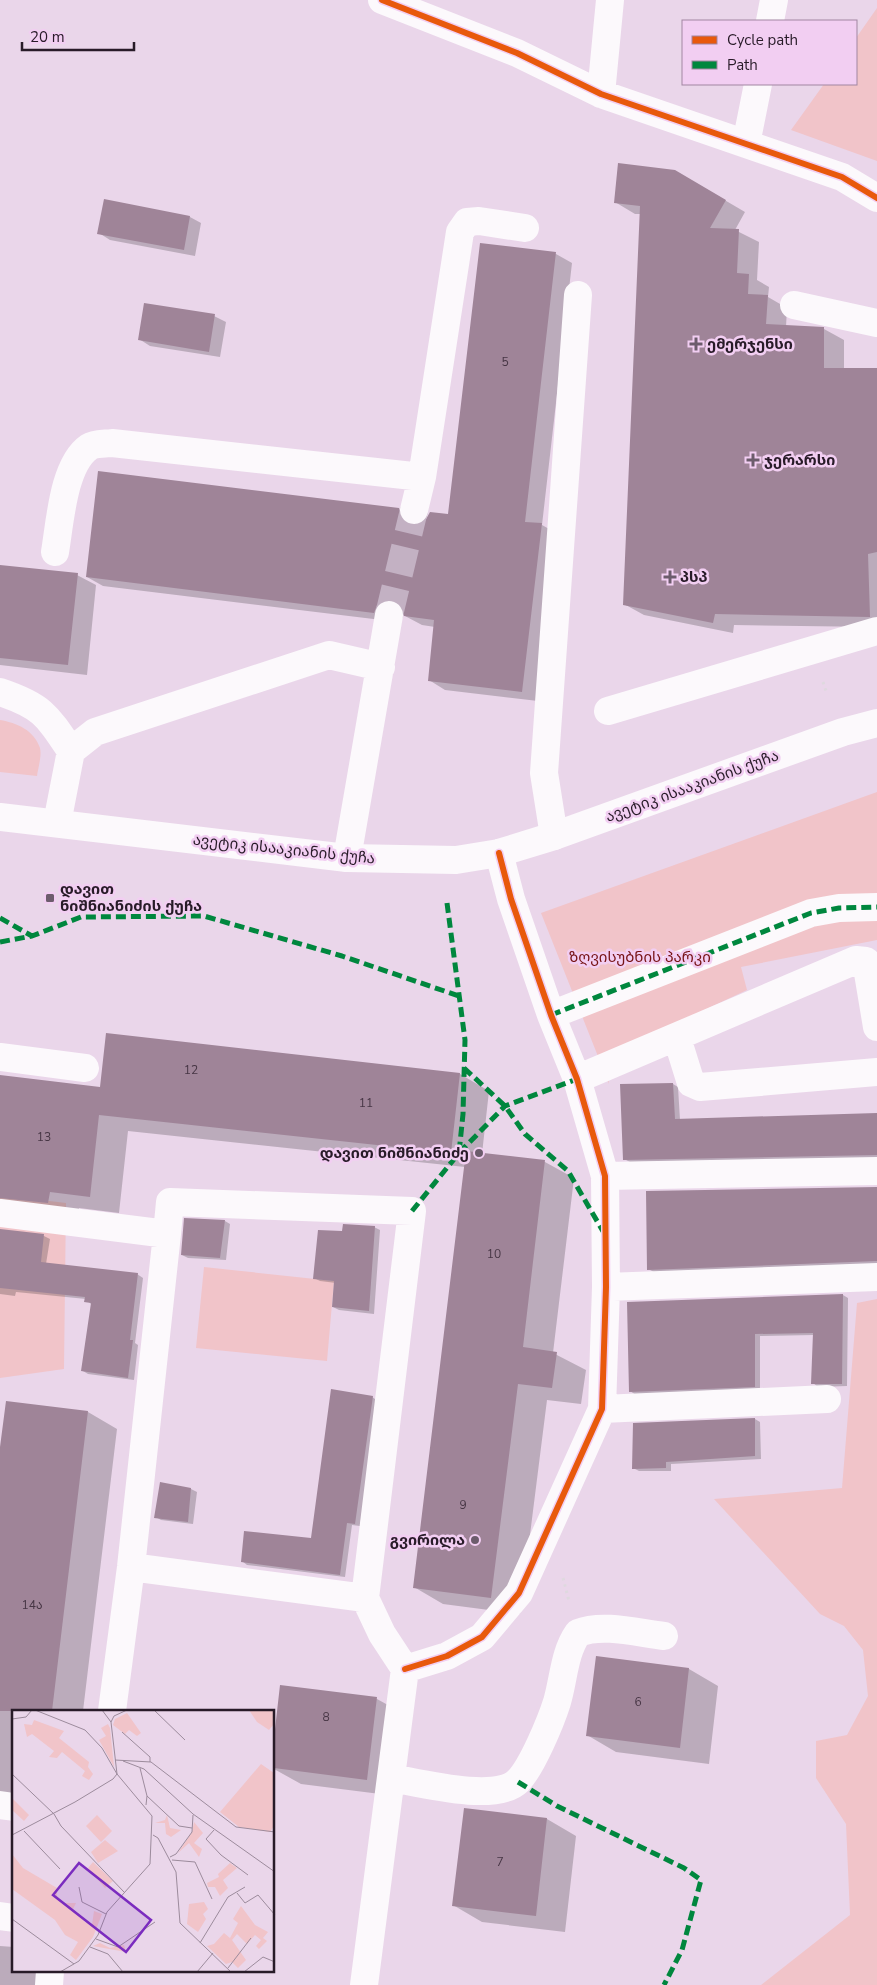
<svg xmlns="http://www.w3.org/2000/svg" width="877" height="1985" font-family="'Nunito Sans','Noto Sans Georgian',sans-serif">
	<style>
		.green { fill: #f1c4c9 }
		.shadow { fill: #0003 }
		.building { fill: #9f8498 }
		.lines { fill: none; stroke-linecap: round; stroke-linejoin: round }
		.minor-tunnel { stroke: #c3b1c3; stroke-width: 28; stroke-dasharray: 28 14; stroke-linecap: butt }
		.path { stroke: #dfd9df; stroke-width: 3; stroke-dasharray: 2.5 4; stroke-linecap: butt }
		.minor { stroke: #fcf9fc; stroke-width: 28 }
		.major { stroke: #fcf9fc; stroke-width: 28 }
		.quiet { stroke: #00873e; stroke-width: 5; stroke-dasharray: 10 5; stroke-linecap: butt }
		.cycleway-casing { stroke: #f2cef2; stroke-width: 9 }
		.cycleway { stroke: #e8590c; stroke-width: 6 }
		.poi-dot { fill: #6c5c6c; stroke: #f2cef2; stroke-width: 2 }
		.labels { text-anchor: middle; stroke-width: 5; stroke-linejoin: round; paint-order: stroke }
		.number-label { font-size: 12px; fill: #463544 }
		.poi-label { font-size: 15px; font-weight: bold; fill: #281b28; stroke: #f2cef2; text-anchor: start }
		.street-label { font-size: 15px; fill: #281b28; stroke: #f2cef2 }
		.park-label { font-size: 15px; fill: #761214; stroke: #f2cef2 }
		.inset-road { fill: none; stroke: #9c8b9c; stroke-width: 1 }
		.view { fill: #7b2cbf; fill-opacity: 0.15; stroke: #7b2cbf; stroke-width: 2.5 }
		.inset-edge { fill: none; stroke: #281b28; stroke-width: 2.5 }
	</style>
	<rect width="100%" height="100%" fill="#ead6ea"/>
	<!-- green -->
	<path class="green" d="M877 8V161L791 130 824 84H856V38Z
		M0 720C17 723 34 730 40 748 42 756 38 768 37 776L0 772Z
		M877 792V940L741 967 747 990 606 1056 609 1084 541 913Z
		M0 1195 66 1203 64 1369 0 1378Z
		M204 1267 334 1281 327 1361 196 1348Z
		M877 1299V1985H761L850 1915 846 1824 816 1778V1741L847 1735 868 1696 863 1650 844 1626 820 1614 714 1499 842 1488 857 1303Z"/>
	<!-- shadow -->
	<path class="shadow" d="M675 171 745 212 735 230 759 242 757 280 769 287 768 297 787 308 786 327 824 329 844 340V369H877V627L734 625 733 633 644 615 624 604 641 214H635L615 202Z
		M190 217 201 223 195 256 110 240 99 233Z
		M481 245 556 254 572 263 542 525 558 534 538 701 445 690 429 680 435 627 422 625 405 616 403 609H400L390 621 103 586 87 577 398 510 415 519 418 527 449 516Z
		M214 316 226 322 220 357 150 346 139 339Z
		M0 566 77 575 96 585 87 675 0 665Z
		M460 1074 489 1091 482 1154 545 1162 574 1178 553 1353 586 1370 581 1404 547 1400 520 1614 443 1604 414 1587 465 1167 128 1131 119 1213 79 1208 78 1219 0 1202V1077L101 1088Z
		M673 1084 678 1087 680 1120 877 1115V1158L630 1162 624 1159Z
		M877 1188V1264L654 1272 648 1269Z
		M225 1221 230 1224 226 1260 188 1258 182 1255Z
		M374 1227 380 1230 374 1314 339 1310 333 1307 336 1283 320 1281 314 1278Z
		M0 1230 44 1236 50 1239 46 1264 137 1274 143 1278 135 1343 138 1345 134 1380 88 1374 83 1371 92 1305 86 1299 16 1292 15 1296 0 1294Z
		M843 1295 848 1298 847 1386 818 1387 813 1383 814 1335 760 1336V1389L636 1395 630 1391 628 1303Z
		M372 1397 378 1401 360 1526 352 1525 345 1577 247 1565 242 1561 312 1539Z
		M7 1402 88 1412 117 1429 83 1711H14V1797L0 1795V1457Z
		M755 1419 760 1422 761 1459 671 1464V1471H639L633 1468Z
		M161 1484 191 1489 197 1492 193 1524 161 1520 156 1517Z
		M597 1657 689 1669 718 1686 709 1764 616 1752 587 1735Z
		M281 1686 377 1699 406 1715 396 1796 301 1784 274 1769V1748Z
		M465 1809 547 1819 576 1836 565 1932 482 1922 453 1905Z
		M0 1946 14 1947V1971H60L59 1985H0Z"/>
	<!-- building -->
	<path class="building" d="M618 163 675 170 726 200 710 228 739 229 737 273 749 274 748 294 768 295 766 324 824 327V368H877V552L868 554 870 617 715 614 713 623 623 605 640 206 614 203Z
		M104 199 190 216 184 250 97 234Z
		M480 243 556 252 525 522 542 523 522 692 428 681 434 620 404 616 399 603 392 600 383 601 377 605 374 613 86 577 98 471 399 508 403 521 411 525H418L425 521 430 512 448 514Z
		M144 303 215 314 209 352 138 340Z
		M0 565 78 573 68 665 0 658Z
		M106 1033 460 1073 451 1153 99 1115 90 1197 50 1192 48 1203 0 1198V1075L100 1087Z
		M673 1083 675 1119 877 1113V1155L623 1160 620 1084Z
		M466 1151 545 1160 523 1347 557 1352 552 1388 518 1384 491 1598 413 1588Z
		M877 1187V1261L647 1270 646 1191Z
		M184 1218 225 1220 220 1258 181 1255Z
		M343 1224 375 1226 369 1311 332 1307 334 1281 313 1279 318 1230 342 1231Z
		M0 1229 44 1234 41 1262 138 1273 130 1340H133L128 1378 81 1371 91 1303 84 1302 85 1297 0 1288Z
		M843 1294 842 1384H811L813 1333 755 1334V1387L629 1392 627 1302Z
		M331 1389 373 1396 355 1524 347 1523 340 1575 241 1562 244 1531 311 1538Z
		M6 1401 88 1411 52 1711H0V1447Z
		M755 1418V1456L666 1462V1468L632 1469 633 1423Z
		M160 1482 191 1488 188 1522 154 1518Z
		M596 1656 689 1668 680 1748 586 1736Z
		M280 1685 377 1697 367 1780 274 1768V1738Z
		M464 1808 547 1818 536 1916 452 1906Z"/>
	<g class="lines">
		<!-- minor-tunnel -->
		<path class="minor-tunnel" d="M389 615 414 510"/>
		<!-- path -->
		<path class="path" d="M823 682 826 691
			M563 1578 569 1601"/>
		<!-- minor -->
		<path class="minor" d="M382 0 517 53 601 94 842 177 877 198
			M770 21 774 0
			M601 94 610 0
			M746 144 758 84
			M794 305 877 323
			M414 510 422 477 460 232 467 222 479 221 525 228
			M55 552C60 523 63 465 89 447 95 443 105 444 112 443L422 477
			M0 692C42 706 47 715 71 751
			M608 711 877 631
			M57 823 71 751 95 732 329 655 381 667
			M554 836 544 773 578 295
			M347 858 389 615
			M551 1015 811 913 839 908 877 907
			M677 1038 691 1083 700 1087 877 1072
			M0 1057 85 1068
			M577 1079 856 960 866 961 877 1027
			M605 1176 877 1171
			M0 1213 167 1234 170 1202 412 1211 365 1598
			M606 1287 877 1277
			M602 1409 827 1399
			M131 1567 365 1598 382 1634 405 1669 364 1985
			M405 1669 447 1656 482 1637 519 1593 602 1409 606 1287 605 1176 577 1079 551 1015 511 899 499 853
			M112 1711 131 1567 167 1234
			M391 1778C420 1783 496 1803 518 1781 532 1767 551 1721 557 1702 564 1678 564 1653 578 1633 603 1623 638 1633 664 1636
			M0 1805 14 1807
			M0 1916 14 1918
			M49 1985 50 1971"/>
		<!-- major -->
		<path class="major" d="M0 817 347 858 456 860 499 853 554 836 843 732 877 723"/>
		<!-- quiet -->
		<path class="quiet" d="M447 903 465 1040 463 1114 459 1153
			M0 918 32 936
			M0 942 32 936 81 917 204 916 342 956 459 996
			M551 1015 811 913 839 908 877 907
			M464 1068 505 1106 525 1134 568 1171 604 1233
			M412 1211 459 1153 505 1106 577 1079
			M518 1782 557 1806 684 1868 701 1880 682 1950 664 1985"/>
		<!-- cycleway casing -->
		<g class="cycleway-casing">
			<path id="cycleway" d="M382 0 517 53 601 94 842 177 877 198
				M405 1669 447 1656 482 1637 519 1593 602 1409 606 1287 605 1176 577 1079 551 1015 511 899 499 853"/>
		</g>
		<!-- cycleway -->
		<use href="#cycleway" class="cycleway"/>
	</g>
	<!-- markers -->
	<g class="poi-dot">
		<path d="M693.5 336.5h5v5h5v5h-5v5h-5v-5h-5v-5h5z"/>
		<path d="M750.5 452.5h5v5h5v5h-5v5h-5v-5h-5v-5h5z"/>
		<path d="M667.5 569.5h5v5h5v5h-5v5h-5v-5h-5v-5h5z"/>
		<rect x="45" y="893" width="10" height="10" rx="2.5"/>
		<circle cx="479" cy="1153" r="5"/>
		<circle cx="475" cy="1540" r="5"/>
	</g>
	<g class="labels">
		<!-- number labels -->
		<g class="number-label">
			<text x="505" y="366">5</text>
			<text x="191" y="1074">12</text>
			<text x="366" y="1107">11</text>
			<text x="44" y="1141">13</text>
			<text x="494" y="1258">10</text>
			<text x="463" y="1509">9</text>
			<text x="32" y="1609">14ა</text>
			<text x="638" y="1706">6</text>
			<text x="326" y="1721">8</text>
			<text x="500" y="1866">7</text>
		</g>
		<!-- poi labels -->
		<g class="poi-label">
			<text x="707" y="349">ემერჯენსი</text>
			<text x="764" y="465">ჯერარსი</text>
			<text x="680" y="582">პსპ</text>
			<text x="60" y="894">დავით<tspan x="60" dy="17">ნიშნიანიძის ქუჩა</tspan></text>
			<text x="469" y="1158" text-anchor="end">დავით ნიშნიანიძე</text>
			<text x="465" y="1545" text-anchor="end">გვირილა</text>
		</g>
		<!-- street labels -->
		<g class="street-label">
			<text transform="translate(692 786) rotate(-20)" y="5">ავეტიკ ისააკიანის ქუჩა</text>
			<text transform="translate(284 849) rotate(6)" y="5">ავეტიკ ისააკიანის ქუჩა</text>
		</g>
		<!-- park labels -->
		<g class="park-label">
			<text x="640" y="962">ზღვისუბნის პარკი</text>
		</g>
	</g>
	<!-- overview -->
	<g transform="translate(12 1710)">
		<rect width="262" height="262" fill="#ead6ea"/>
		<path d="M237 0H262V14L257 20 245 12ZM115 3 129 23 125 26 117 20 113 24 101 15 103 9ZM22 10 52 21 47 28 77 52 76 57 81 64 77 70 70 66 73 61 50 42 45 48 37 47 42 41 20 24 15 27 12 14 20 15ZM96 14 98 18 102 57 87 30 94 26 89 18ZM249 54 262 63V116L258 122 227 117 208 102ZM0 88 17 105 12 111 0 100ZM85 105 100 121 89 132 74 116ZM155 105 158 118 169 120 159 127 154 124 153 113H143L153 110ZM182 112 191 123 182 133 190 139 187 147 177 133 166 143 180 122ZM93 130 106 141 86 153 79 142ZM0 144 11 158 45 178V186L52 193H64L61 199 73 212 80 215 82 201 90 204 81 227 64 250 58 245 66 232 53 225 43 210 0 179ZM81 152 101 171 93 178 76 158ZM218 153 225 158 211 170 216 178 208 186 203 177H196L195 173 207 167 206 164ZM192 192 196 199 191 204 194 209 186 222 175 214 177 194ZM229 196 243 215 256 222 251 228 255 231 247 239 244 236 249 230 243 225 235 234 225 224 220 230 234 250 226 258 220 252 214 254 195 236 202 234 212 223 218 228 226 213 221 209ZM88 233 98 238 112 235 114 242 81 236Z" fill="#f1c4c9"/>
		<path class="inset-road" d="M90 0 99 12M142 0 173 30M0 9 14 7 20 0M110 22 138 47V52M103 50 139 52 224 117 263 122M111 51 132 59 181 104 263 162M128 58 135 86 134 95M0 64 42 104 49 116 112 182M135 86 167 116 180 118M202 120 194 129 209 145 236 165M12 121 48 159M0 125 63 92 101 69 105 64 90 38 73 20 23 0M141 125 146 128 164 162 168 213 219 262M158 147 164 144 180 122 181 105M160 150 183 152 200 189M67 177 70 192 94 204M225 183 233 193 246 185 263 205M0 209 62 254M84 229 106 237 143 212M188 233 216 187 233 177M78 237 96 244 111 262M216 258 239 228M48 262 67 251 86 225 95 202 138 154 140 106 105 64 99 12 102 6 115 0M185 262 201 243M232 262 251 247 263 252"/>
		<path class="view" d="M67 153 139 210 114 242 41 185Z"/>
		<rect width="262" height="262" class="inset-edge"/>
	</g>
	<!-- legend -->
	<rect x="682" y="20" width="175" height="65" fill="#f2cef2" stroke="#a186a1"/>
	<rect x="692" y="36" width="25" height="8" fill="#e8590c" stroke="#a186a1"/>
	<text x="727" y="45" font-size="15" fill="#281b28">Cycle path</text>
	<rect x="692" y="61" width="25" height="8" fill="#00873e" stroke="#a186a1"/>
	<text x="727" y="70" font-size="15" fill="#281b28">Path</text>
	<!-- scale -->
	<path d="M22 42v8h112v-8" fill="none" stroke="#281b28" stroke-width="2.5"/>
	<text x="30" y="42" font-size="15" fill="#281b28" stroke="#f2cef2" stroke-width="4" paint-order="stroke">20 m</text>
</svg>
